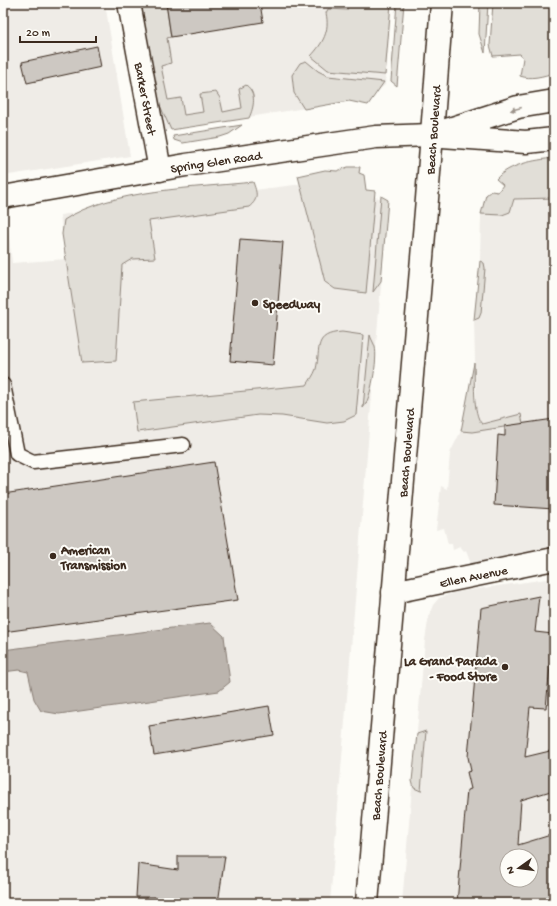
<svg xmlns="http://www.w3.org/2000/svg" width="557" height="906" font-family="'Gochi Hand',sans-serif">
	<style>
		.built { fill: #efece7; fill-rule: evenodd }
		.green { fill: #e1ded7; stroke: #8e847a }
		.water { fill: #bbb4ad; stroke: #887d74 }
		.building { fill: #cdc8c2; stroke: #3b2a1e; fill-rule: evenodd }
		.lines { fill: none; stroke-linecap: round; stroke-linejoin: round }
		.lane-casing { stroke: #3b2a1e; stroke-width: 17 }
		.street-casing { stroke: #3b2a1e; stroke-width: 25 }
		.secondary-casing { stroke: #3b2a1e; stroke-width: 25 }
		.highway-casing { stroke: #3b2a1e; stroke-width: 25 }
		.lane { stroke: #fdfcf7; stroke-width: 14 }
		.street { stroke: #fdfcf7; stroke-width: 22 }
		.secondary { stroke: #fdfcf7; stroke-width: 22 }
		.highway { stroke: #fdfcf7; stroke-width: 22 }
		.oneway { fill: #9c938a }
		.poi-dot { fill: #3b2a1e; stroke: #fdfcf7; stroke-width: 1.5 }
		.labels { text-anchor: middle; stroke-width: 4; stroke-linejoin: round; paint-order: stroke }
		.street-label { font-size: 13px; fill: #3b2a1e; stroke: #fdfcf7 }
		.poi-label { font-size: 13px; font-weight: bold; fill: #3b2a1e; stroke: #fdfcf7; text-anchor: start }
	</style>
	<rect width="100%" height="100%" fill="#fdfcf7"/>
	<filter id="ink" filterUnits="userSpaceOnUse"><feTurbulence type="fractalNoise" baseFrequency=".025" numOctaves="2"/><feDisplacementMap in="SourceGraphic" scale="8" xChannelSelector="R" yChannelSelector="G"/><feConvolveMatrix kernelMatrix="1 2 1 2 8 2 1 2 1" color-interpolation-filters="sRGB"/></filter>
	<g filter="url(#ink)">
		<!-- built -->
		<path class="built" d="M3 3H105L130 156 3 176Z
			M138 3H392L385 85 368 98 160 131Z
			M357 177 360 194 388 200 330 903H3V230L8 229 12 263 66 259 60 215Z
			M554 198V547L471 564 466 551 464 552 460 547 453 550 452 544H448L444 528 436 530 441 486 447 489 450 453 461 431 472 432 522 424 520 414 482 424 479 421 476 406 474 320 480 261 481 214 502 215 510 212 514 199Z
			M554 578V903H402L425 640 429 615 433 605 439 598 456 592ZM507 856H531V880H507Z"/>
		<!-- green -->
		<path class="green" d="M135 3H166L171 37 167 38 171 63 161 66 168 100 181 98 184 115 203 112 200 94 216 92 220 98 223 112 242 108 239 89 246 85C257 93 254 107 249 118L171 130 154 92Z
			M347 3H391L385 75 328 70 311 56C323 43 330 31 326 13L328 9 347 10Z
			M397 3H404L397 86 391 81Z
			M480 3H488L485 53 479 34Z
			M493 3H554V73C543 76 531 80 520 76L523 58 520 54 493 56 490 45Z
			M306 61 318 71 328 76 384 82 368 105 349 101 304 109 294 93 292 75 300 63Z
			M242 125 229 134 220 137 183 143 174 140 173 136Z
			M554 158V198L514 199 510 212 502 215 481 214 486 195 491 191 498 192 503 185 496 179C509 164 535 160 554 158Z
			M348 167H360L359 173 364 175 366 190 375 191 366 293 335 289 325 282 298 176 325 170 337 171Z
			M253 182C257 193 259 199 249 207L149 221 155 258 132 259 122 265 116 361 82 363 62 234 64 220C110 189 198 188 253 182Z
			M381 196 388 200 381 281 373 292Z
			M480 261 484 263 485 268 481 313 479 318 474 320Z
			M342 332 363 335 356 415 344 421 327 423 282 416 258 415 137 432 133 402 307 385C310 380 314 375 316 369 321 348 313 334 342 332Z
			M370 335C371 339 374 343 375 347 378 358 371 400 363 408Z
			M474 363C475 377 472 414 482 424L521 414 523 424 472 432 461 431Z
			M426 731 421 791 414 788 412 781 417 734Z"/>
		<!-- water -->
		<path class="water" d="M210 623 224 636 230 682 219 691 59 714 41 711 34 699 28 672 19 670 3 672V650Z"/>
		<!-- building -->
		<path class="building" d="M166 3H260L263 22 171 37Z
			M97 46 101 67 27 83 22 62Z
			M240 239 283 242 273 365 230 361Z
			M554 419V509L494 505 498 435 505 436V426Z
			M214 462 238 600 3 632V494Z
			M539 596 535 632 553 634 546 708 530 707 525 757 554 750V790L521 800 518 845 554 834V903H457L467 790 471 789 467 772 471 771 468 757 481 608ZM507 856H531V880H507Z
			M269 706 274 735 154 755 149 726Z
			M178 856H225L218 903H154L155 897H136L138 864 178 870Z"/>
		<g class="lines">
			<!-- lane casing -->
			<g class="lane-casing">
				<path id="lane" d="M3 385 17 454 33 462 183 445"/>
			</g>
			<!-- street casing -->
			<g class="street-casing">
				<g id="street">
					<path id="s1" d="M129 3 160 170"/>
					<path id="s2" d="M3 197 186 165 376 137 431 135"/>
					<path id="s3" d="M393 592 554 559"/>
				</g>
			</g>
			<!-- secondary casing -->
			<g class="secondary-casing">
				<path id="secondary" d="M431 135 518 107 554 101
					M442 136 526 142 554 139"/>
			</g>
			<!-- highway casing -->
			<g class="highway-casing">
				<g id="highway">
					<path id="s4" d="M367 903 427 199 442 3"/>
				</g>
			</g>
			<!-- lane -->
			<use href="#lane" class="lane"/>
			<!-- street -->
			<use href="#street" class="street"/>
			<!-- secondary -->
			<use href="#secondary" class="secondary"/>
			<!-- highway -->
			<use href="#highway" class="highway"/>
		</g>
		<!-- one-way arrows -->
		<defs><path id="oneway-solid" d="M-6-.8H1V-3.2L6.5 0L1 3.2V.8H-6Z"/></defs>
		<use class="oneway" href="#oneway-solid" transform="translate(516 109) rotate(165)"/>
	</g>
	<!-- markers -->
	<g class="poi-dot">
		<circle cx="255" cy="303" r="4"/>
		<circle cx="53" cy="556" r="4"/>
		<circle cx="505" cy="667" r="4"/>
	</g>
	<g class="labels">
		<!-- street labels -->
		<g class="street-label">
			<text dy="5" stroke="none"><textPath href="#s1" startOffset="97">Barker Street</textPath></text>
			<text dy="5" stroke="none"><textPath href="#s4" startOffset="776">Beach Boulevard</textPath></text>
			<text dy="5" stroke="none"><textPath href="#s2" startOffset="216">Spring Glen Road</textPath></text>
			<text dy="5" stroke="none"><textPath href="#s4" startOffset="452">Beach Boulevard</textPath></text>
			<text dy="5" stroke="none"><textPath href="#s3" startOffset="82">Ellen Avenue</textPath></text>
			<text dy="5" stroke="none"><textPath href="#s4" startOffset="128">Beach Boulevard</textPath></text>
		</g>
		<!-- poi labels -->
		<g class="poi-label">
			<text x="263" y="308">Speedway</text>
			<text x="61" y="554">American<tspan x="61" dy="15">Transmission</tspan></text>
			<text x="497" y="665" text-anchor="end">La Grand Parada<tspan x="497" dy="15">- Food Store</tspan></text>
		</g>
	</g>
	<!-- margin -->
	<rect width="557" height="906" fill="none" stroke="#fdfcf7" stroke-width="16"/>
	<rect x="8" y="8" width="541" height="890" fill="none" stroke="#3b2a1e" stroke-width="1.5" filter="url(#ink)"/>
	<!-- north arrow -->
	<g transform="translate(519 868) rotate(256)"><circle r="19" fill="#fdfcf7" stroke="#afa8a0"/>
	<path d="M0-3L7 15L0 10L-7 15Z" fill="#3b2a1e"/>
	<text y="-6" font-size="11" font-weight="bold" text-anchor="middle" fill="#3b2a1e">N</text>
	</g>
	<!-- scale -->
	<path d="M20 36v6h76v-6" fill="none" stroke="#3b2a1e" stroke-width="2"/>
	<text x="26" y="36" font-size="12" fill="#3b2a1e" stroke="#fdfcf7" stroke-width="3" paint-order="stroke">20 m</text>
</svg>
